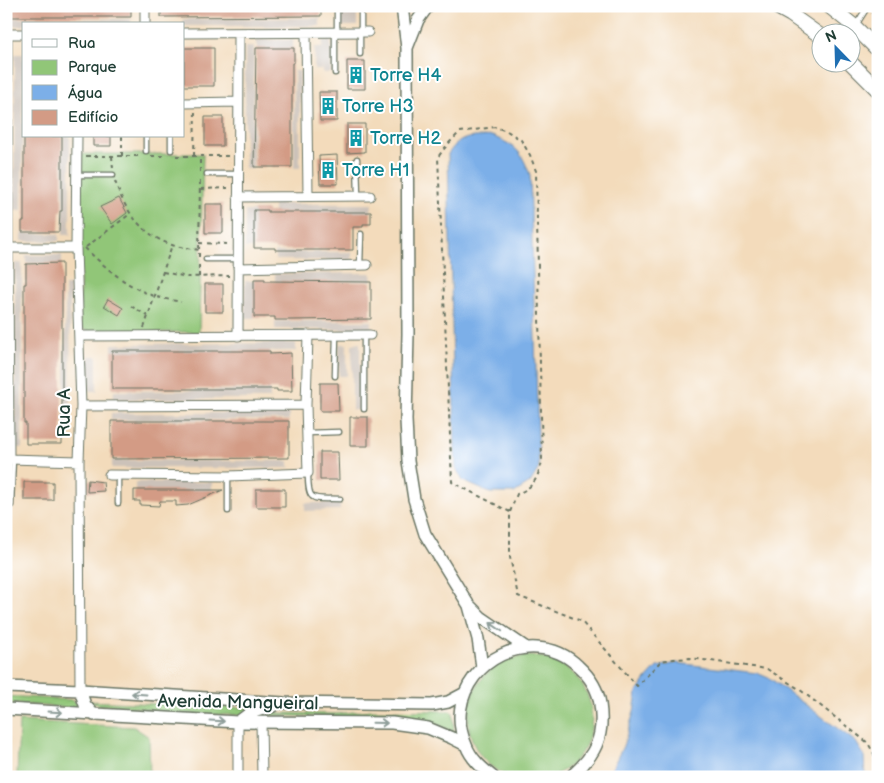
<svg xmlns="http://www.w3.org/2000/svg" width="884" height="783" font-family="'Balsamiq Sans',sans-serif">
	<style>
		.industrial { fill: #ccc2b9 }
		.green { fill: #91c678; stroke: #588256 }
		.water { fill: #7cafe8; stroke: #4e768e }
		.building { fill: #d39b85 }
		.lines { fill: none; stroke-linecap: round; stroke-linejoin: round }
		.service-casing { stroke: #697463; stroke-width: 7 }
		.minor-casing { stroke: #697463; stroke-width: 11 }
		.tertiary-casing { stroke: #697463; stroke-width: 14 }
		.primary-casing { stroke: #697463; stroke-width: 16 }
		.path { stroke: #697463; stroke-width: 2; stroke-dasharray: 4 4; stroke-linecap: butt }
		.service { stroke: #fff; stroke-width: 4.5 }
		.minor { stroke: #fff; stroke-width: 9 }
		.tertiary { stroke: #fff; stroke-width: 11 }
		.primary { stroke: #fff; stroke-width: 14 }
		.oneway { stroke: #8f9e9a }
		.labels { text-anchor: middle; stroke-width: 4; stroke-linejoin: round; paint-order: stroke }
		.culture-label { font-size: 18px; fill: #0d838f; stroke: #fff; text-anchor: start }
		.street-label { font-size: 18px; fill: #1f3d34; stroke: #fff }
	</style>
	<rect width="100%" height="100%" fill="#fff"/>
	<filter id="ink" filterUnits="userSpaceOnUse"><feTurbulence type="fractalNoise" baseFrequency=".02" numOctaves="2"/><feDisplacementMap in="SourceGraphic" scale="10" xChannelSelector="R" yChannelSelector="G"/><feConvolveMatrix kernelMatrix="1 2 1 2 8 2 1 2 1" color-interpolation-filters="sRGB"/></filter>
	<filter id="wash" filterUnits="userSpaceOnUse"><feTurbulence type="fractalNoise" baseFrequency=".0096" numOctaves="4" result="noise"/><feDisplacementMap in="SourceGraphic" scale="20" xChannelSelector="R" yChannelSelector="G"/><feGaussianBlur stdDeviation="1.12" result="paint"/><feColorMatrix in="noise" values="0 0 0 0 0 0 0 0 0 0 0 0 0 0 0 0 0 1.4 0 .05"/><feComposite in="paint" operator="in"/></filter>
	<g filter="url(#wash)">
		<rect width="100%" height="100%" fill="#f3dbbb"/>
		<!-- industrial -->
		<path class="industrial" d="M341 6H357V26H341Z
			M6 18 131 19V24H24V26H6Z
			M320 18V26H184L183 24V19Z
			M257 40H293V48H257Z
			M323 40H331V73H323L322 64V70H314L315 47 322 48Z
			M245 47H254L253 169H245Z
			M15 54H23L22 210H14Z
			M294 71H300V168H294Z
			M63 136H70V235H63Z
			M274 204H372L371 212H274Z
			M245 211H254L253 248H245Z
			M22 233 59 234V241H22Z
			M275 252H352V260H275Z
			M26 255H62V263H26Z
			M15 263H22V448H15Z
			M371 273 372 281 275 282V274Z
			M245 281H254V318H245Z
			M65 285H70L71 423H65Z
			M275 321H372L371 330 275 329Z
			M296 343V351L112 352V344Z
			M360 343V410H352V344Z
			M339 344H347V376H339Z
			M89 356H97V391H89Z
			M270 390V399H113L114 391Z
			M111 413H289V420H111Z
			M112 460 289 461V468H112Z
			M135 482H212V490H135Z
			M305 503H340V510L305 511Z"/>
		<!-- green -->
		<path class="green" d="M81 154H203L199 332H89L83 329 80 324Z
			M468 718a62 62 0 1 1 124 0a62 62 0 1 1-124 0Z
			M6 696 73 700 84 709 6 703Z
			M88 701 250 708 240 715 176 714 141 708 100 705Z
			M371 710 450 711 453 713 454 732 434 723 417 719 252 715 274 713 336 714Z
			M19 721 134 727 149 737 150 777H17Z"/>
		<!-- water -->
		<path class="water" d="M492 136C516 146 521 150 530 175L539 468 530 483 514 493H490L463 481 456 468 455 450 448 154C462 134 470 138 492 136Z
			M677 663 757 673 771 679 856 742 864 755 865 777H608L623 746 634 712 637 692 646 679 657 667Z"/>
		<g id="blocks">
			<!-- building -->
			<path class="building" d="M6 6H131V17H6Z
				M161 6H321V16L161 17Z
				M184 48H214V86H184Z
				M256 48H294V63H292V167H254Z
				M347 61H365V89H347Z
				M319 92H337V121H320Z
				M205 117H223V146H205Z
				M347 124H365V152L347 153Z
				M24 136H62V211H60L59 232H22V221H24Z
				M93 136H111V146H93Z
				M337 155 338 184H320L319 156Z
				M119 198 127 213 112 224 100 207Z
				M205 204H223V233H205Z
				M254 210H268V212H371V224H363V227H353V250H275V248H254Z
				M62 263V444H26V423H24V284H26V264Z
				M254 279H265V281L371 282V319L291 320H275V317H254Z
				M205 284H223V312H205Z
				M108 299 123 308 119 315 104 306Z
				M112 351H270V354L291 353 292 391H277V389H112Z
				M320 383H338L339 411H320Z
				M350 417H368V446H350Z
				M111 421H289V458L111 459Z
				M320 452H338L339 480H320Z
				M88 480 103 482 104 491 87 492Z
				M24 482H53V500H24Z
				M256 489H285V507H256Z
				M134 490H223L188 505 176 506V501H160L159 506 140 505V501H134Z"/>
		</g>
	</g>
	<g filter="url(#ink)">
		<use href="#blocks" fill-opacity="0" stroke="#697463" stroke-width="1"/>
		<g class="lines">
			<!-- service casing -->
			<g class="service-casing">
				<path id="service" d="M337 6V32
					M361 6V32
					M856 25 868 6
					M360 33V54
					M335 73V33
					M171 150V136
					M146 151V136
					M357 159 358 196
					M207 174H238
					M77 175H113
					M206 259H238
					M360 265 361 234
					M364 335V409
					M335 376 336 335
					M308 433 339 432
					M308 473C308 504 312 498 340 499
					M118 475V503
					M11 505 13 459
					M228 511V476"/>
			</g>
			<!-- minor casing -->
			<g class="minor-casing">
				<path id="minor" d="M145 24V6
					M184 33 368 32
					M306 33 308 196
					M6 34H24
					M7 34 9 459 79 461
					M184 103 238 102
					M77 136 76 248 81 406 79 461 80 690
					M238 197 370 196
					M8 248H76
					M238 268 367 265
					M79 336 370 335
					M238 336 239 34
					M81 406 306 405
					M109 475 228 476 308 473 306 405 308 335
					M261 722 262 777
					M238 777V722"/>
			</g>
			<!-- tertiary casing -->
			<g class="tertiary-casing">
				<path id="tertiary" d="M402 6 407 48 408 334 406 420 408 461 414 499 425 534 468 604 481 617 525 647
					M407 48 418 20 428 6
					M469 606 478 639 482 667
					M6 687 80 690 284 703 432 705 448 702 465 693
					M80 690 85 705 94 715
					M6 709 238 722 392 723 428 728 452 738 466 745
					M238 722 250 713 273 706
					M493 777C482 768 471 759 466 745 444 696 486 645 537 648 553 649 567 655 578 666 589 676 598 689 600 704 605 737 595 756 570 777"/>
			</g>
			<!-- primary casing -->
			<g class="primary-casing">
				<path id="primary" d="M775 6 791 15 822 37
					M829 6 855 27 878 50
					M850 62 878 90"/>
			</g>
			<!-- path -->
			<path class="path" d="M872 13 878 18
				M86 156H141
				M112 156 113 169
				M122 156V136
				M151 156H166
				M176 156H229
				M194 156 195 111
				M200 172V157
				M115 181C125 211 141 234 172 245 180 248 190 248 199 250
				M201 189 228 188
				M199 243 228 244
				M86 247 130 214
				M85 248C105 267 127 287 154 296 163 299 172 300 181 302
				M199 257 200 177
				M163 272 187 277 230 276
				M199 277V262
				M131 306 148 316
				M144 328 172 245
				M510 512 452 482 438 157 447 145 460 132 495 127 507 131 521 140 530 155 536 171 542 462C537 479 534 487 517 494L510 512V557L518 596 581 621 637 686 661 661 674 659 690 658 767 669 799 689 868 743 874 754 878 777"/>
			<!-- service -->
			<use href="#service" class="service"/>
			<!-- minor -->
			<use href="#minor" class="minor"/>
			<!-- tertiary -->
			<use href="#tertiary" class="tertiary"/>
			<!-- primary -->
			<use href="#primary" class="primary"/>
		</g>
		<!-- one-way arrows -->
		<defs><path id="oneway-shaft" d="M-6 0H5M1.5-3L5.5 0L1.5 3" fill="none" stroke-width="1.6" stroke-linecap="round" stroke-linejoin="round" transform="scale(1.25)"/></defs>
		<g class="oneway">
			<use href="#oneway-shaft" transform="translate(496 627) rotate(-145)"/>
			<use href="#oneway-shaft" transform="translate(139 694) rotate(-176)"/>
			<use href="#oneway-shaft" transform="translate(55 712) rotate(3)"/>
			<use href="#oneway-shaft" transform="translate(217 721) rotate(3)"/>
			<use href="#oneway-shaft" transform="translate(380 723) rotate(1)"/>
		</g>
	</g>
	<!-- icons -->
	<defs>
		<g id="building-bare" transform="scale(1.35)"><path d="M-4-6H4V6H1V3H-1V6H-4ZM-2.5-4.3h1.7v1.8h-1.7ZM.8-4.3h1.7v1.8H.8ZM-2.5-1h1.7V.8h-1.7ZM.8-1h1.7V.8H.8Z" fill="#0f9aa8" stroke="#fff" stroke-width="2.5" paint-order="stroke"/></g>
	</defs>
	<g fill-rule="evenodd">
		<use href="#building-bare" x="356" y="75"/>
		<use href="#building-bare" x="328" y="106"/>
		<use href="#building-bare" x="356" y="138"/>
		<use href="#building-bare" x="328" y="170"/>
	</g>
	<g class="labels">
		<!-- culture labels -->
		<g class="culture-label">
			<text x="370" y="81">Torre H4</text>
			<text x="342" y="112">Torre H3</text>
			<text x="370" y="144">Torre H2</text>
			<text x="342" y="176">Torre H1</text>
		</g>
		<!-- street labels -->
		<g class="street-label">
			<text transform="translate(64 413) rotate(-90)" y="6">Rua A</text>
			<text transform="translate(238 702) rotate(1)" y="6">Avenida Mangueiral</text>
		</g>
	</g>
	<!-- margin -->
	<rect width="884" height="783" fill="none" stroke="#fff" stroke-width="25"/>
	<!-- legend -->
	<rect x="22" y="22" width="162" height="115" fill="#ffffff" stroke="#a5b1ae"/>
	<rect x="32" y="39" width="25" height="8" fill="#ffffff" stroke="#a5b1ae"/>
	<text x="68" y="48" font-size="15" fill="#1f3d34">Rua</text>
	<rect x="32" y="60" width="25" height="15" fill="#91c678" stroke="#a5b1ae"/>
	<text x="68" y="72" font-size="15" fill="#1f3d34">Parque</text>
	<rect x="32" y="85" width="25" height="15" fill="#7cafe8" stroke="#a5b1ae"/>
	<text x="68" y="98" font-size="15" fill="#1f3d34">Água</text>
	<rect x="32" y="110" width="25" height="15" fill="#d39b85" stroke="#a5b1ae"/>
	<text x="68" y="122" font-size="15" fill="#1f3d34">Edifício</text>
	<!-- north arrow -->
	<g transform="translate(836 48) rotate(337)"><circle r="24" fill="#ffffff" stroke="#a5b1ae"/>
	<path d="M0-4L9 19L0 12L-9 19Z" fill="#1f6fb2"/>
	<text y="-8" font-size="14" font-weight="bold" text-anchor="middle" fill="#1f3d34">N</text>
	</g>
</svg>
